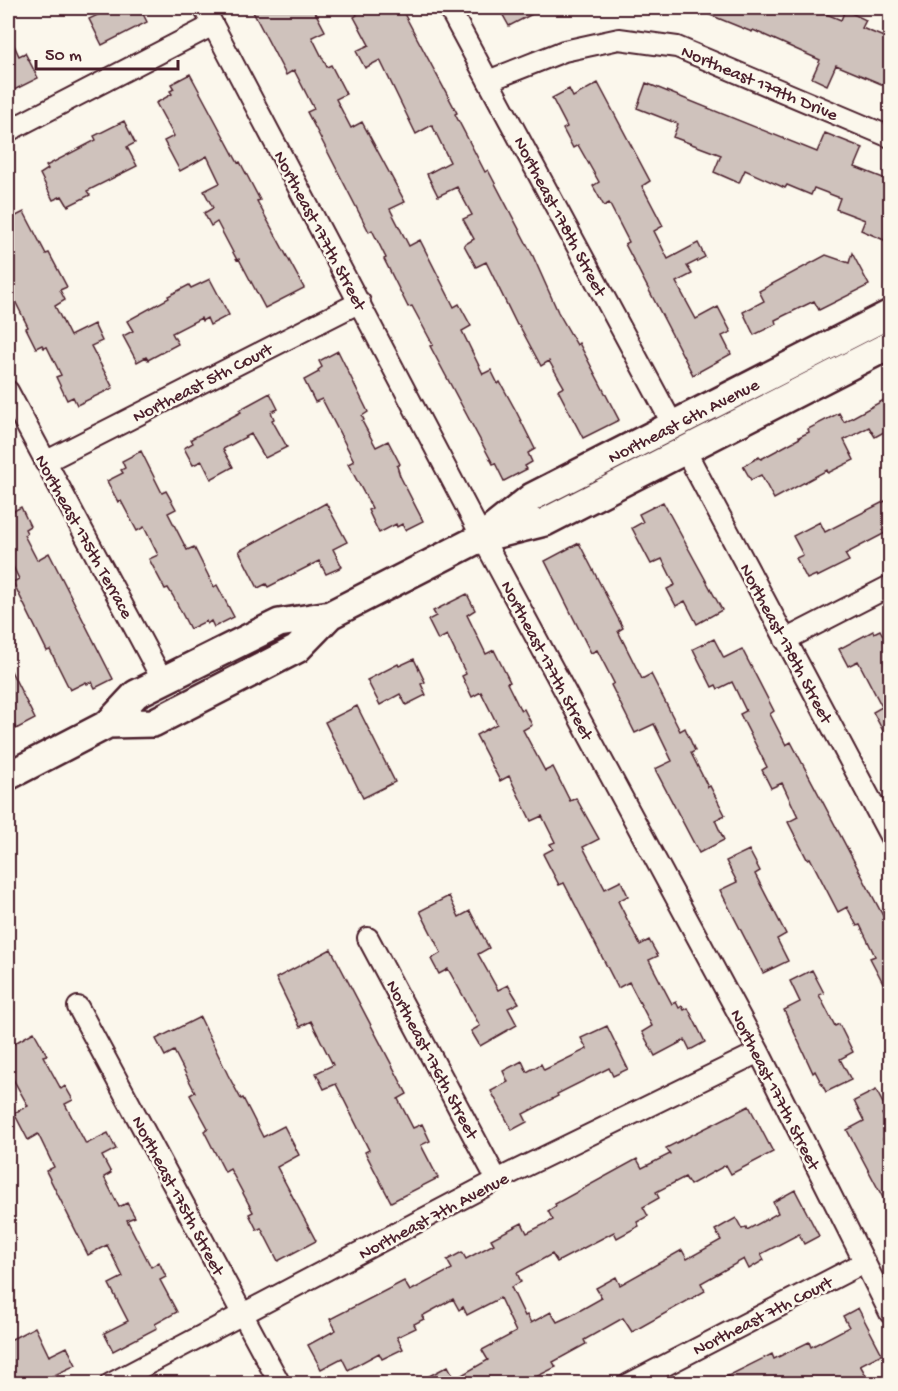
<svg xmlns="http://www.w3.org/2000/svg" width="898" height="1391" font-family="'Gochi Hand',sans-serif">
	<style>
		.building { fill: #cfc2bc; stroke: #4a1f2b; stroke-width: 1.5 }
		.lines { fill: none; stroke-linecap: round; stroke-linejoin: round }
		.minor-casing { stroke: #4a1f2b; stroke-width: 24 }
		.secondary-casing { stroke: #4a1f2b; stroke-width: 32 }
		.minor { stroke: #fbf7ec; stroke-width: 20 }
		.secondary { stroke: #fbf7ec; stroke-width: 27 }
		.labels { text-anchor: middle; stroke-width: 5; stroke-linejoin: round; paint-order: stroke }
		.street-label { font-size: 18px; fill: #4a1f2b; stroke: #fbf7ec }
	</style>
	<rect width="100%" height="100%" fill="#fbf7ec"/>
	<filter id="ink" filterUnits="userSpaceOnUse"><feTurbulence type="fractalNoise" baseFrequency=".0167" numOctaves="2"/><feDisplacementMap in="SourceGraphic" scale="12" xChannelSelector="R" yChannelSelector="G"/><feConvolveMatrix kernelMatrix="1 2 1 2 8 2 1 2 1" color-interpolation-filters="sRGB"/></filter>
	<g filter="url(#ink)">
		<!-- building -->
		<path class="building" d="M112 8H140L147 22 102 45 89 19Z
			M251 8H313L325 31 312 37 327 67 331 65 346 94 336 99 351 128 362 122 405 202 390 209 409 246 420 240 454 307 459 304 471 326 462 331 483 374 491 370 498 384 500 382 516 411 535 449 528 453 532 462 525 466 527 469 504 481 495 463 493 464 430 346 433 345 412 306 408 307 384 259 386 258 372 230 369 232 318 133 307 112 314 109 294 70 286 75Z
			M353 8H401L457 113 455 114 469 141 485 172 488 170 533 256 558 312 577 345 579 343 619 420 583 438 558 390 564 387 549 361 541 366 519 325H517L486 262 476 267 464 245 474 239 463 219 472 215 457 187 438 196 427 174 450 162 432 125 416 134 380 60 365 68 356 51 369 45 354 17 357 15Z
			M499 8H544L509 26Z
			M693 8H812L841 20 845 10 866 20 862 28 891 40V88L836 65 827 85 812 78 820 60 753 30 752 32Z
			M8 32 19 56 25 53 38 78 8 93Z
			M190 74 238 163 240 162 260 200 257 201 304 288 265 308 239 259 237 260 217 222 211 226 204 213 213 208 204 191 220 183 207 156 180 171 164 141 174 136 156 103 172 94 170 91 174 89 171 84Z
			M598 83 650 181 642 186 663 226 654 231 668 259 698 243 705 257 687 266 692 274 676 282 696 319 718 307 731 332 722 336 731 354 693 375 625 244 629 242 609 203 604 206 593 186 599 182 578 145 573 148 563 129 567 127 552 98 569 89 573 97Z
			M646 83 817 152 825 133 863 148 855 167 891 181V243L861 230 865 220 836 209 840 198 814 188 811 195 787 185 785 188 745 170 739 183 714 172 721 155 673 137 678 124 637 108Z
			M124 121 135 143 127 147 137 166 87 191 90 195 68 206 62 196 53 200 40 174 48 169 46 166 96 140 94 136Z
			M24 212 46 254 49 253 67 287 60 290 65 300 55 306 70 336 94 324 102 341 91 346 113 388 77 405 73 397 67 400 56 377 61 375 47 347 44 348 42 345 36 348 26 328 28 327 8 287V281L14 278 8 265V220Z
			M852 253 869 285 819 310 814 301 775 320 776 324 754 335 743 312 764 301 759 291 826 255 849 263Z
			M210 279 229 315 210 325 207 318 202 321 201 318 172 333 178 344 148 360 146 357 137 362 123 336 133 331 127 321 169 298 168 296 189 285 191 288Z
			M338 351 368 412 362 416 364 420 362 421 376 447 388 441 400 464 397 466 400 476 423 521 405 530 402 524 397 527 396 524 379 533 368 510 372 508 348 464 354 461 322 399 315 402 304 380 319 372 318 370 322 367 319 361Z
			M270 393 278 409 271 412 274 419 272 420 287 447 265 458 251 434 223 449 233 467 211 479 202 461 193 465 184 448 193 443 191 439 241 412 239 410Z
			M891 396V428L875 437 869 427 844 440 854 460 828 473 827 470 774 499 761 475 751 480 743 466 759 457 761 459 800 438 799 437 809 432 808 429 839 413 844 422Z
			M141 451 162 493 166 491 176 509 168 513 187 550 194 547 214 587 217 585 234 617 214 627 211 621 207 624 206 621 190 629 173 596 168 588 165 589 149 559 158 555 144 527 137 531 121 501 118 502 107 481 123 473 121 470 125 468 122 461Z
			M891 498V530L845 554 849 561 817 577 816 575 807 579 796 558 803 555 793 536 820 522 825 532Z
			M8 502 12 512 21 507 30 526 25 529 27 533 24 535 37 560 49 553 113 679 95 688 92 682 87 684 86 682 70 690 50 650 47 651 13 582 19 579 8 556Z
			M663 502 722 610 697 624 685 601 676 606 667 589 675 585 662 559 651 564 632 528 643 522 639 514Z
			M326 503 347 542 333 549 342 567 326 574 319 561 268 587 266 584 258 588 239 551Z
			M579 543 623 628 618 631 642 679 651 674 680 731 685 728 695 751 691 753 708 787 710 786 725 815 715 820 724 840 699 853 655 769 672 761 654 724 635 733 611 685 614 683 597 650 591 653 545 561Z
			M467 594 475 610 467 615 486 654 494 650 510 682 507 683 521 711 524 709 532 725 523 730 545 771 553 767 570 801 576 798 599 839 583 847 605 889 621 881 628 896 618 901 640 945 649 940 658 956 649 960 672 1004 676 1002 679 1008 682 1006 684 1010 688 1008 705 1042 690 1050 685 1040 655 1056 642 1032 652 1026 629 982 618 988 564 883 559 885 543 854 553 849 550 844 555 842 542 816 531 821 509 776 500 781 476 735 497 724 481 692 472 697 462 676 466 674 447 635 438 640 428 620 436 616 433 611Z
			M880 630 891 650V746L873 712 882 707 858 661 848 666 839 649 873 631 874 633Z
			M714 639 724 658 742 649 774 711 770 714 786 745 791 742 891 931V998L870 958 875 956 860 925 857 926 847 907 838 912 810 858 807 859 788 822 798 817 782 783 771 788 762 770 767 767 740 714 746 711 732 682 718 689 716 685 712 687 693 649Z
			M414 659 425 682 421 684 426 695 406 705 400 694 380 705 367 680 398 664 399 666Z
			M8 665 35 719 16 729 13 723 8 726Z
			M357 706 395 782 363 798 325 722Z
			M749 850 760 871 755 874 786 934 777 939 788 961 763 973 720 890 737 882 726 861Z
			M449 896 459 917 470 911 489 948 478 954 498 990 508 985 519 1003 508 1008 517 1025 480 1046 471 1031 480 1026 448 969 439 974 431 959 441 953 420 911Z
			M331 949 407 1094 398 1099 413 1128 422 1124 430 1141 421 1145 438 1178 391 1202 365 1152 369 1150 336 1084 324 1089 316 1073 333 1065 311 1021 300 1027 276 978Z
			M812 970 824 993 819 995 835 1026 839 1024 853 1052 840 1059 851 1080 826 1092 815 1071 813 1073 784 1010 800 1002 790 981Z
			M200 1017 228 1075 241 1099 243 1098 263 1137 284 1126 299 1155 277 1167 316 1241 278 1261 261 1228 257 1230 249 1214 253 1212 230 1169 225 1172 204 1131 208 1128 190 1095 195 1092 174 1051 165 1056 156 1039Z
			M607 1026 628 1069 613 1076 609 1068 557 1094 558 1096 523 1114 527 1122 512 1130 491 1091 508 1082 503 1071 522 1061 527 1072 541 1064 544 1070 587 1049 581 1038Z
			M34 1032 47 1055 43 1056 61 1089 65 1086 73 1100 65 1104 86 1144 108 1133 116 1149 102 1156 111 1173 104 1177 119 1207 127 1203 135 1217 127 1220 151 1267 159 1262 166 1277 160 1280 177 1312 155 1324 157 1328 113 1351 104 1333 128 1321 109 1284 123 1277 107 1245 88 1255 46 1171 54 1167 38 1134 28 1140 14 1113 28 1106 8 1070V1047Z
			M876 1090 887 1111 882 1114 891 1130V1136L883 1139 891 1154V1213L847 1130 864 1121 854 1101Z
			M749 1106 773 1152 731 1174 726 1165 690 1185 685 1177 656 1192 659 1198 643 1207 648 1216 637 1222 639 1226 617 1238 614 1232 557 1262 552 1254 517 1273 521 1282 511 1287 525 1316 527 1315 531 1323 551 1312 557 1322 570 1316 602 1298 596 1288 616 1277 620 1285 682 1250 687 1259 721 1240 715 1230 736 1218 742 1229 746 1227 747 1230 778 1213 773 1202 795 1190 819 1236 804 1244 799 1234 761 1254 764 1260 749 1269 744 1259 701 1283 705 1291 632 1332 623 1318 584 1340 586 1344 553 1362 556 1367 524 1383H416L448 1366 455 1379 488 1360 482 1350 516 1332 500 1298 467 1315 463 1307 459 1310 453 1299 422 1316 424 1319 414 1324 416 1328 397 1337 403 1349 382 1359 379 1353 348 1370 342 1358 321 1369 308 1345 336 1330 330 1319 404 1281 410 1291 452 1269 447 1260 462 1252 466 1259 494 1244 491 1239 522 1223 527 1233 553 1220 548 1211 556 1206 555 1204 637 1159 642 1168 670 1154 666 1148Z
			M858 1308 882 1354 860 1365 867 1377 854 1383H714L772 1354 774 1359 809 1342 811 1347 849 1327 843 1316Z
			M35 1327 49 1356 67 1347 76 1365 38 1383H8V1341Z"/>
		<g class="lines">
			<!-- minor casing -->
			<g class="minor-casing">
				<path id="minor" d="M204 8 482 537 759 1052 890 1313
					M449 8 673 425
					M488 81 564 51 619 39 677 47 890 137
					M8 131 213 25
					M8 391 163 681
					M685 450 890 836
					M45 462 360 302
					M785 640 890 586
					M368 938 497 1180
					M78 1007 280 1384
					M110 1384 497 1180 759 1052
					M629 1384 863 1263"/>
			</g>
			<!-- secondary casing -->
			<g class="secondary-casing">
				<path id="secondary" d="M489 536 545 522 890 345
					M108 724 153 723 297 649 330 615
					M8 776 108 724 136 694 279 623 330 615 482 537 532 497 890 314"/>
			</g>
			<!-- minor -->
			<use href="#minor" class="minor"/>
			<!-- secondary -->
			<use href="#secondary" class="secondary"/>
		</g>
	</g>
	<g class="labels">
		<!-- street labels -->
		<g class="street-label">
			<text transform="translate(760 82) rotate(23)" y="6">Northeast 179th Drive</text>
			<text transform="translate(561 216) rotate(62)" y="6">Northeast 178th Street</text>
			<text transform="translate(321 230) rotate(62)" y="6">Northeast 177th Street</text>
			<text transform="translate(202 382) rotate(-27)" y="6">Northeast 5th Court</text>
			<text transform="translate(683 420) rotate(-27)" y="6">Northeast 6th Avenue</text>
			<text transform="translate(85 536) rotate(61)" y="6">Northeast 175th Terrace</text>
			<text transform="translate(787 643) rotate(62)" y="6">Northeast 178th Street</text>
			<text transform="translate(548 660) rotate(62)" y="6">Northeast 177th Street</text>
			<text transform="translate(433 1059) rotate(62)" y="6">Northeast 176th Street</text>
			<text transform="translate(776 1089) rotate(63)" y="6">Northeast 177th Street</text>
			<text transform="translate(179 1195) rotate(62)" y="6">Northeast 175th Street</text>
			<text transform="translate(433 1215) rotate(-28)" y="6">Northeast 7th Avenue</text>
			<text transform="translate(762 1315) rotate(-27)" y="6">Northeast 7th Court</text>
		</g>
	</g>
	<!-- margin -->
	<rect width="898" height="1391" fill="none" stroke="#fbf7ec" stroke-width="30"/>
	<rect x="15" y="15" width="868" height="1361" fill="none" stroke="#4a1f2b" stroke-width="2" filter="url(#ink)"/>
	<!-- scale -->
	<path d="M36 60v9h142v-9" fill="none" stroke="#4a1f2b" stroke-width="3"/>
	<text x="45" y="60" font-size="18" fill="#4a1f2b" stroke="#fbf7ec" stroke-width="4.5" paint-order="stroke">50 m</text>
</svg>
